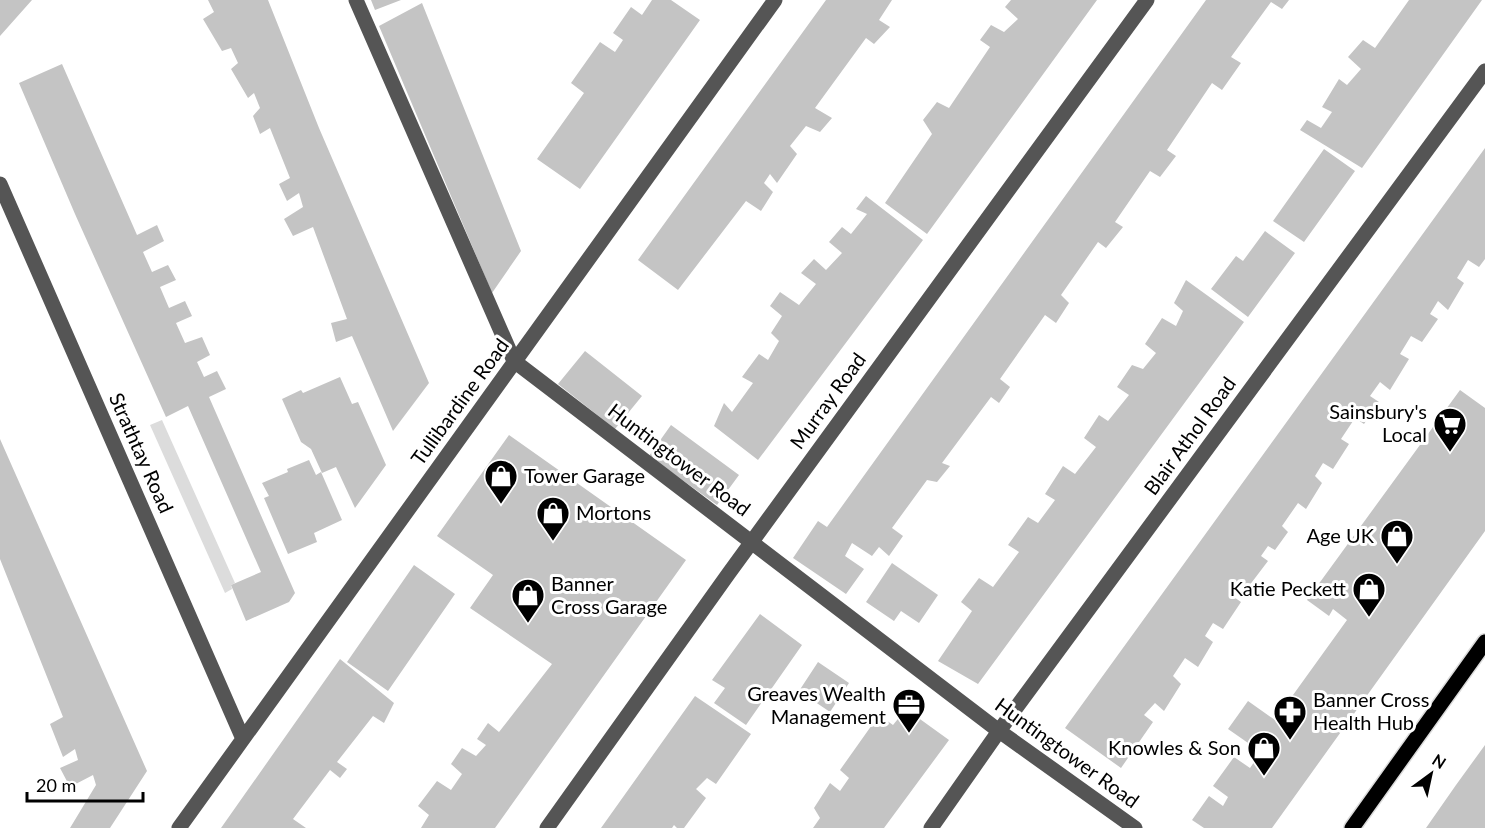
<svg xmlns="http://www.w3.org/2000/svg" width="1485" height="828" font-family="Lato,sans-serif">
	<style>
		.grass { fill: #dcdcdc }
		.building { fill: #c4c4c4 }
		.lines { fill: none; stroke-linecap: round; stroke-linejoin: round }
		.major-casing { stroke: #dbdbdb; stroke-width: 18 }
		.minor { stroke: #555; stroke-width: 15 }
		.major { stroke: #000; stroke-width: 15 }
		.labels { text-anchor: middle; stroke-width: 6; stroke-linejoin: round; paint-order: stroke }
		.street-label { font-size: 20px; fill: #000; stroke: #fff }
		.poi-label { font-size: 20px; fill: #000; stroke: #fff; text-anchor: end }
	</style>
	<rect width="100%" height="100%" fill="#fff"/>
	<!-- grass -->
	<path class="grass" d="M162 420 235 583 231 585 232 589 225 593 150 425Z"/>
	<!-- building -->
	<path class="building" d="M0 0H32L0 36Z
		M208 0H268L319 128 429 383 393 431 352 336 336 342 331 323 347 319 313 227 293 236 284 219 303 207 299 193 287 201 279 184 290 178 270 128 260 134 253 116 260 108 254 93 248 98 231 69 238 63 231 48 222 51 203 19 214 12Z
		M371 0H401L375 10Z
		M652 0H671L700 20 580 189 537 159 584 93 571 83 600 42 615 52 623 40 613 33 631 7 642 15Z
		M826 0H892L879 20 890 27 874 44 866 38 815 108 832 118 820 132 806 126 790 146 797 154 777 183 770 174 764 183 773 192 761 211 746 201 678 290 638 260Z
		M1011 0H1097L927 234 885 203 932 134 923 120 937 102 949 108 990 47 980 40 991 25 1004 32 1018 19 1005 7Z
		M1206 0H1289L1282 9 1271 2 1231 57 1241 63 1222 90 1212 83 1167 150 1176 156 1160 177 1150 171 1115 222 1123 227 1106 248 1098 242 1061 295 1069 303 1056 323 1045 315 1000 379 1010 387 999 403 991 397 942 463 950 466 937 482 927 480 892 528 903 536 889 556 879 547 872 556 852 543 845 556 864 569 846 594 793 558 818 521 827 527Z
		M1409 0H1482L1362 168 1300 130 1307 120 1321 128 1332 112 1322 107 1339 79 1347 85 1361 69 1348 57 1363 40 1375 48Z
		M422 3 521 251 492 293 379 26Z
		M62 64 137 235 157 225 164 241 143 252 152 272 168 265 176 280 160 287 169 308 185 301 192 316 176 323 185 343 202 337 210 355 197 362 204 377 217 371 226 389 209 397 295 593 289 602 246 621 231 585 261 572 188 406 166 417 75 214 19 83Z
		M1485 148V259L1479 267 1468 260 1457 278 1464 283 1448 310 1438 301 1430 314 1438 319 1422 342 1411 336 1400 354 1409 359 1390 390 1380 382 1370 396 1379 402 1364 424 1355 418 1341 439 1349 444 1333 469 1323 463 1315 476 1322 483 1306 509 1298 503 1282 526 1288 532 1275 550 1268 546 1261 556 1268 561 1249 586 1240 581 1231 595 1241 602 1223 629 1213 623 1205 636 1213 642 1198 667 1185 658 1173 676 1181 684 1164 711 1155 703 1144 715 1153 722 1121 768 1065 728Z
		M1324 149 1355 171 1304 242 1273 221Z
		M866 196 923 240 758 460 714 426 724 403 732 412 753 383 742 377 759 354 768 360 779 341 771 333 782 316 770 306 780 292 799 305 816 284 801 273 814 259 826 270 842 253 829 242 842 227 851 234 867 214 856 209Z
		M1265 231 1295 253 1248 317 1211 289 1236 256 1243 261Z
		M1186 280 1244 322 978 684 938 661 972 611 961 602 979 578 993 587 1019 552 1008 545 1028 517 1038 523 1055 500 1045 494 1063 466 1075 474 1096 447 1084 438 1099 415 1108 421 1129 395 1117 387 1132 365 1143 369 1156 353 1145 344 1162 318 1176 326 1183 311 1174 303Z
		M585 351 642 396 615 429 558 384Z
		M340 377 352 404 358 402 386 465 355 508 336 467 322 473 311 449 301 442 282 399 301 390 303 393Z
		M1460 390 1485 408V531L1272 828H1204L1192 820 1209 796 1223 806 1228 797 1213 786 1234 757 1250 768 1261 752 1228 729 1248 701 1275 720 1347 620 1333 609 1329 616 1307 600Z
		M671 425 739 475 717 505 649 456Z
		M509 435 686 560 495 828H421L429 815 418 806 437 781 451 790 462 774 451 764 462 748 476 756 486 745 477 739 488 723 499 732 552 664 470 608 493 575 437 536Z
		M0 439 147 771 110 828H70L96 785 93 775 70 787 60 768 78 760 75 749 63 757 50 724 63 717 0 559Z
		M309 460 316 475 321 472 342 520 314 533 317 542 288 554 264 498 269 496 262 483 288 472 287 469Z
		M892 563 938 595 919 623 901 611 894 621 866 602Z
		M414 565 455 594 388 691 347 662Z
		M760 614 802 645 746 725 714 703 725 688 712 680Z
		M340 659 394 703 384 723 373 716 337 762 347 769 340 778 330 770 293 819 306 828H221Z
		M818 662 849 683 830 712 799 691Z
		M695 696 751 734 716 784 707 778 696 789 706 798 684 828H677L674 825 672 828H601Z
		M906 709 949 740 884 828H813L820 818 814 808 830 783 840 791 849 778 840 770 879 715 893 725Z
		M1485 745V828H1426L1456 785Z"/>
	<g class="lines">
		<!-- major casing -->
		<g class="major-casing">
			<path id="major" d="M1352 828 1485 642"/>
		</g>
		<!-- minor -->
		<path class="minor" d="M356 0 514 361 999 731 1135 828
			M0 184 243 739
			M179 828 775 0
			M547 828 729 573 1147 0
			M931 828 999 731 1485 71"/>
		<!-- major -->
		<use href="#major" class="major"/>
	</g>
	<!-- icons -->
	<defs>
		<g id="supermarket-pin" transform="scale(1.725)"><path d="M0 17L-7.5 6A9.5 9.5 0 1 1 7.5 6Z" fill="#000" stroke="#fff"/><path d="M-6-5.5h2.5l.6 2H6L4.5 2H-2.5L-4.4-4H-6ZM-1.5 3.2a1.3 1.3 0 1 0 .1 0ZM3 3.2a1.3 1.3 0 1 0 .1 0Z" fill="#fff"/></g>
		<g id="shop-pin" transform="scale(1.725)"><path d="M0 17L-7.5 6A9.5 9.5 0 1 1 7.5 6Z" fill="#000" stroke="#fff"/><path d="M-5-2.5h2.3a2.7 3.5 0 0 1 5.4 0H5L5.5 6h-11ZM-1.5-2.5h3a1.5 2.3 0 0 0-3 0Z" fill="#fff"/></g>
		<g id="office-pin" transform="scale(1.725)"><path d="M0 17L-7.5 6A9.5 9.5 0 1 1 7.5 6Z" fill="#000" stroke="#fff"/><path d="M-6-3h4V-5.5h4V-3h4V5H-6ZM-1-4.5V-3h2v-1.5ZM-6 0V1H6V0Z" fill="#fff"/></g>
		<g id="pharmacy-pin" transform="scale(1.725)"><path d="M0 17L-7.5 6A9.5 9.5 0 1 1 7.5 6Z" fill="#000" stroke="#fff"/><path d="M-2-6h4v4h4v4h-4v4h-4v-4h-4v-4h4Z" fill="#fff"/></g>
	</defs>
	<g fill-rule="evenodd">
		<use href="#supermarket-pin" x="1450" y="424"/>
		<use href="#shop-pin" x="501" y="476"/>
		<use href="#shop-pin" x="553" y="513"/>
		<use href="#shop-pin" x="1397" y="536"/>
		<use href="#shop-pin" x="1369" y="589"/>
		<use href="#shop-pin" x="528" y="595"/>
		<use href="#office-pin" x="909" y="705"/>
		<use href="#pharmacy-pin" x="1290" y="712"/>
		<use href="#shop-pin" x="1264" y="748"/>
	</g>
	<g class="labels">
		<!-- street labels -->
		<g class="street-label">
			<text transform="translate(828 401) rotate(-54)" y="7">Murray Road</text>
			<text transform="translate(460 402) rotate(-54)" y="7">Tullibardine Road</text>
			<text transform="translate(1190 436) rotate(-54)" y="7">Blair Athol Road</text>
			<text transform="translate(141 453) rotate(66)" y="7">Strathtay Road</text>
			<text transform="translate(679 460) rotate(37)" y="7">Huntingtower Road</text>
			<text transform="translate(1067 753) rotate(36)" y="7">Huntingtower Road</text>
		</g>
		<!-- poi labels -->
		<g class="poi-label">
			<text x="1427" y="419">Sainsbury's<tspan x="1427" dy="23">Local</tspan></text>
			<text x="524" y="483" text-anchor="start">Tower Garage</text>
			<text x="576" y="520" text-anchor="start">Mortons</text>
			<text x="1374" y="543">Age UK</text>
			<text x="551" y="591" text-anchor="start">Banner<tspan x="551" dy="23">Cross Garage</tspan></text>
			<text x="1346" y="596">Katie Peckett</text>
			<text x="886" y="701">Greaves Wealth<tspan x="886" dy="23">Management</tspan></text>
			<text x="1313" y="707" text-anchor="start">Banner Cross<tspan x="1313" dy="23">Health Hub</tspan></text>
			<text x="1241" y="755">Knowles &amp; Son</text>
		</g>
	</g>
	<!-- north arrow -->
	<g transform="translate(1431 774) rotate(33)" stroke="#ffffff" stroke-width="4.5" paint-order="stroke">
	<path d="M0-4.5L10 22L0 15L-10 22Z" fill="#000000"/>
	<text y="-9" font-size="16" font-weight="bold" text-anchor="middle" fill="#000000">N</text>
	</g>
	<!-- scale -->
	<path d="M27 792v9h116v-9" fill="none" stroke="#000000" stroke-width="3"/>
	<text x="36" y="792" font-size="18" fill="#000000" stroke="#ffffff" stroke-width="4.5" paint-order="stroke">20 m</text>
</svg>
